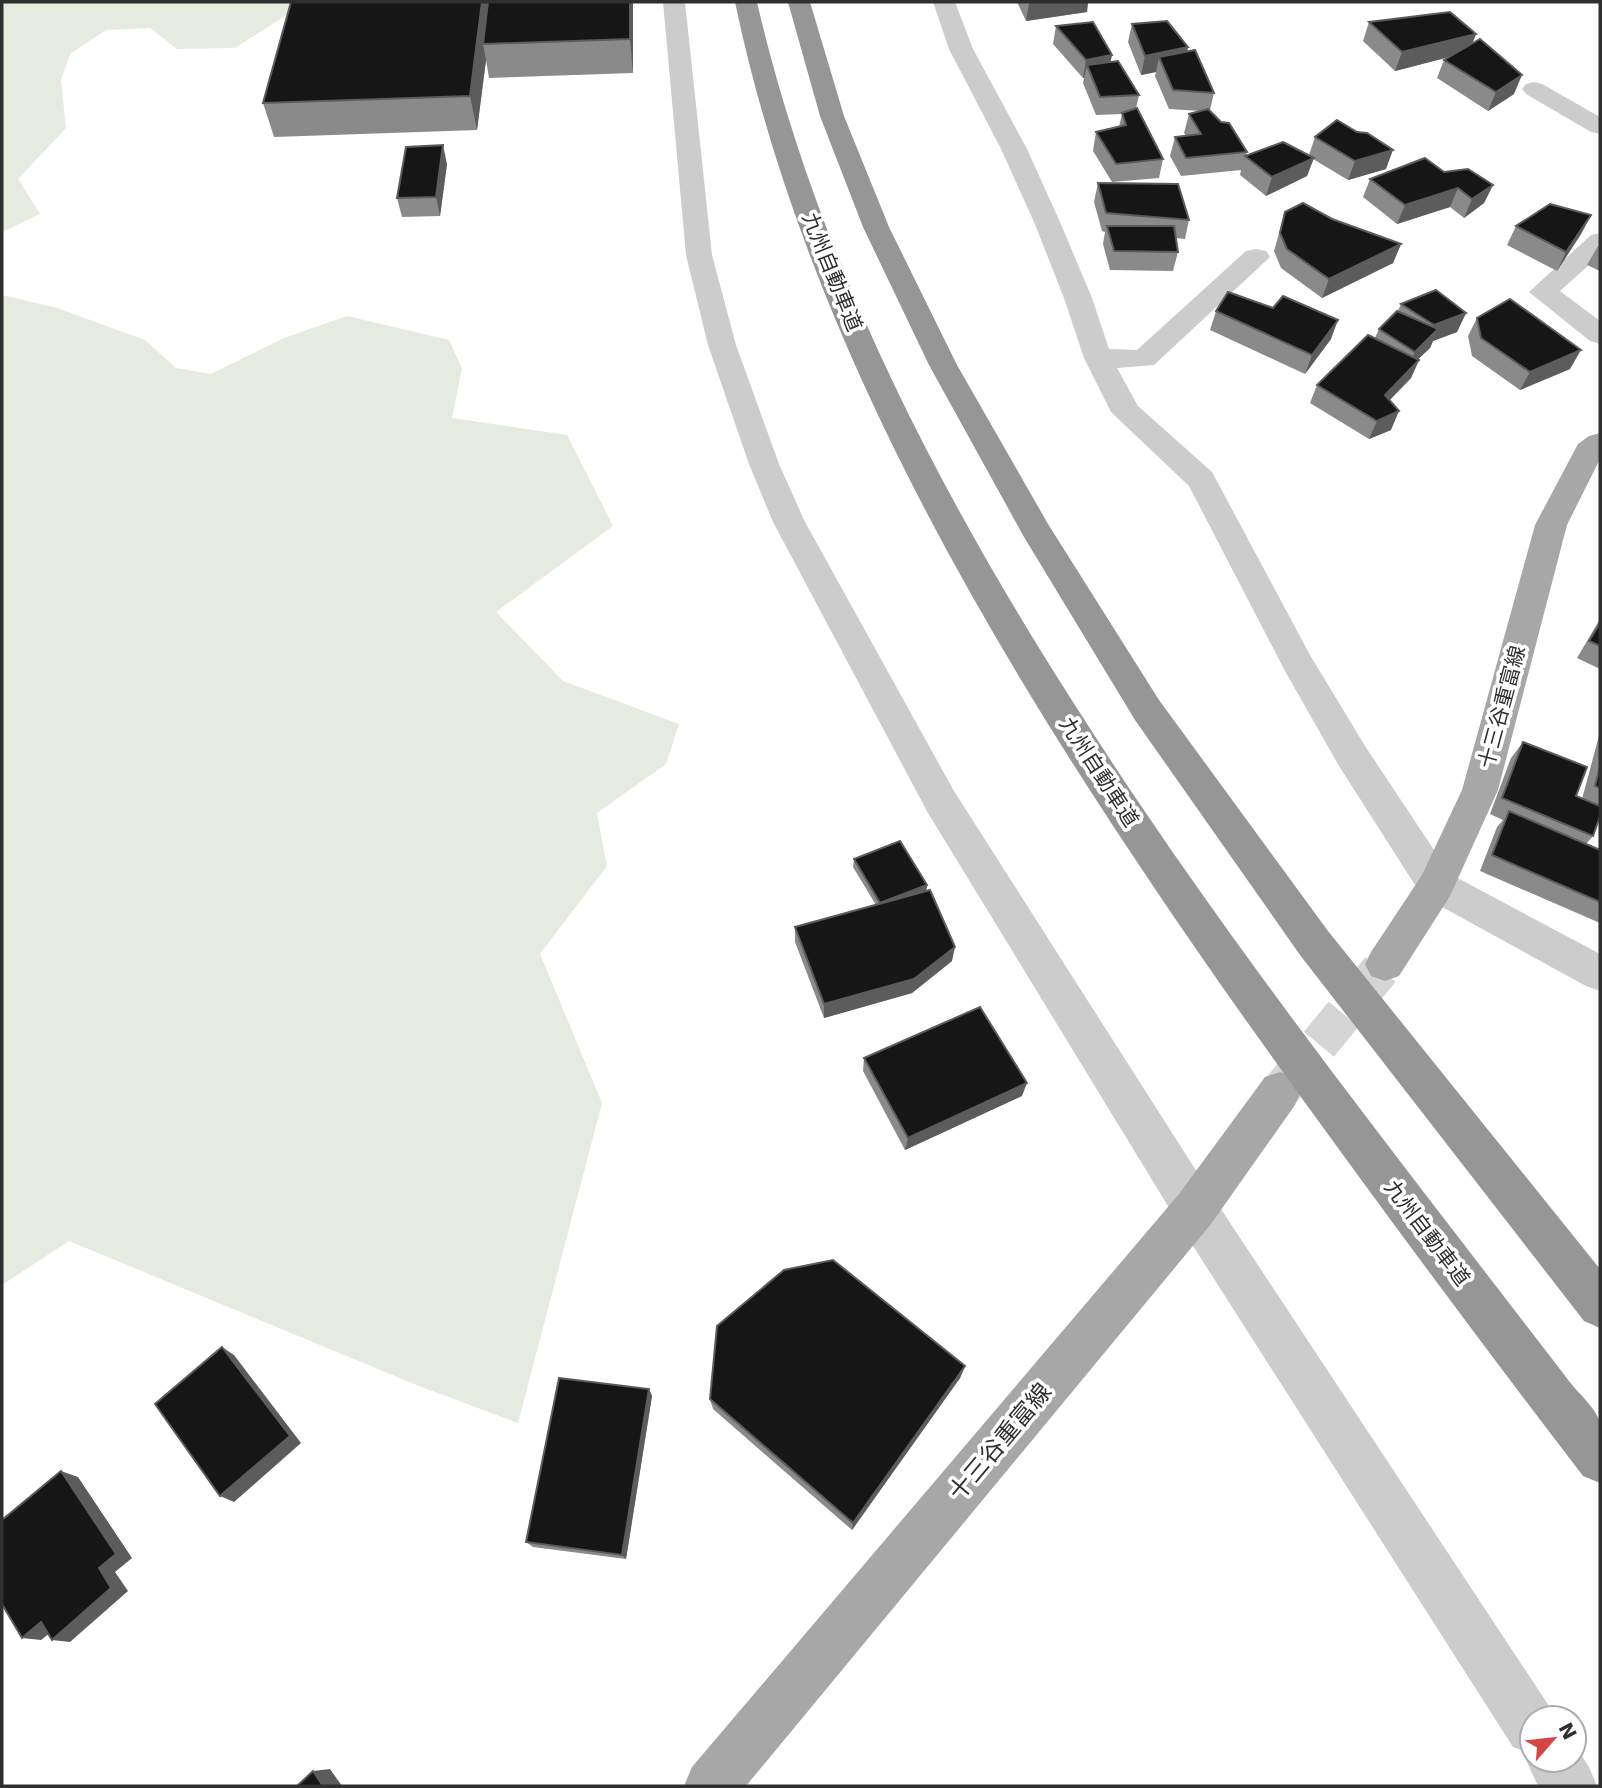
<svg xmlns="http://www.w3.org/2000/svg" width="1602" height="1788" viewBox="0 0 1602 1788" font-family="'DejaVu Sans','Noto Sans JP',sans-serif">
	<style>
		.green { fill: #e5ebdf }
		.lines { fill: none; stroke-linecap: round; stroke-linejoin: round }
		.major-tunnel { stroke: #d5d5d5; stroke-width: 39; stroke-dasharray: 39 19; stroke-linecap: butt }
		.minor { fill: #ccc; fill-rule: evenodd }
		.major { fill: #a7a7a7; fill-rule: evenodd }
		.highway { fill: #969696; fill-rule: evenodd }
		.wall { fill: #8a8a8a }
		.shaded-wall { fill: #5c5c5c }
		.building { fill: #161616; stroke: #5c5c5c; stroke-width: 2 }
		.labels { text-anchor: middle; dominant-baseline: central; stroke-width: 7; stroke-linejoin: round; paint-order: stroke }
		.street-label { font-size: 21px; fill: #2f2f2f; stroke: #fff }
		.near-street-label { font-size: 24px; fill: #2f2f2f; stroke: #fff }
	</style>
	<rect width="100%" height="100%" fill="#fff"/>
	<g class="green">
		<path d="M2 2H307L235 48 177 49 150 28 106 30 70 54 61 80 66 128 18 179 40 214 2 232Z"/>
		<path d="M2 295 57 308 145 340 176 368 211 374 284 338 347 316 449 340 462 368 452 418 567 435 613 526 496 612 563 681 679 724 666 764 597 813 607 866 540 954 602 1103 518 1423 419 1386 69 1241 2 1285Z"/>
	</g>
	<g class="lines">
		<path class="major-tunnel" d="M1282 1089 1385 964"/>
		<g class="minor">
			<path d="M663 2H685L712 255 736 345 779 464 805 522 954 791 1211 1194 1551 1709 1555 1718H1532V1760H1574V1744L1589 1767 1597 1786H1538L1526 1760 1529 1753 1513 1747 1179 1224 928 813 773 522 749 464 708 345 686 255Z"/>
			<path d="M933 2H955L973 49 1027 149 1060 222 1092 298 1109 349 1137 350 1246 251 1256 249 1266 251 1270 257 1154 365 1117 368 1138 406 1212 472 1310 655 1365 746 1450 874 1600 954V991L1586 986 1422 896 1339 766 1285 671 1189 486 1111 412 1084 358 1064 298 1034 222 1001 149 949 49Z"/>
			<path d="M1534 82 1542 84 1600 117V134L1591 132 1526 94 1522 89 1526 84Z"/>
			<path d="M1600 233V255L1560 291 1600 321V344L1590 341 1529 292 1591 235Z"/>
		</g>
		<g class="major">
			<path d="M1600 433V459L1567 525 1498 790 1450 896 1399 976 1385 981 1371 976 1365 964 1371 952 1422 875 1462 790 1535 525 1578 444 1589 436Z"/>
			<path d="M1280 1072 1295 1077 1301 1091 1295 1105 1211 1224 746 1786H684L692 1767 1179 1194 1265 1077Z"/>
		</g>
		<g class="highway">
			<path d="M735 2H757C815 253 935 486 1073 702 1194 893 1331 1072 1469 1251 1502 1294 1536 1338 1569 1381 1578 1393 1597 1409 1600 1423 1602 1440 1600 1465 1600 1483L1583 1476C1468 1326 1355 1173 1245 1019 1030 714 812 371 735 2Z"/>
			<path d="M788 2H810L844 116 889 227 957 365 1048 524 1159 700 1328 931 1600 1269V1328L1584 1321 1300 955 1135 720 1024 537 929 365 863 227 820 116Z"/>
		</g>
	</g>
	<g class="wall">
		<path d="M633 2V73L489 78 486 60 477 130 274 137 263 103Z"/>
		<path d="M1017 2H1088L1087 12 1026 21Z"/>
		<path d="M1369 22 1476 34 1472 44 1514 94 1488 111 1437 78 1444 60 1448 57 1395 71 1363 41Z"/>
		<path d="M1132 24 1188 47 1187 52 1214 93 1210 110 1247 152 1246 156 1309 155 1315 137 1386 169 1348 180 1313 159 1307 176 1266 196 1240 175 1241 170 1181 176 1170 156 1175 137 1186 136 1184 133 1189 114 1201 111 1169 109 1155 76 1156 72 1141 75 1128 42Z"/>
		<path d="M1056 26 1112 55 1110 62 1139 95 1136 108 1163 159 1159 178 1112 182 1093 151 1096 132 1119 127 1122 114 1096 115 1083 83 1084 78H1083L1053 44Z"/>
		<path d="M447 164 440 216 402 217 397 198Z"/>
		<path d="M1444 172 1493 185 1484 203 1464 218 1450 207 1397 224 1363 197 1370 179Z"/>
		<path d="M1098 183 1189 220 1185 239 1176 238 1178 252 1173 271 1110 270 1103 244 1105 232 1102 231 1094 202Z"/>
		<path d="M1285 212 1332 219 1401 244 1393 263 1322 298 1281 268 1274 251Z"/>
		<path d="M1591 215 1581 234 1557 271 1507 245 1516 226Z"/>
		<path d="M1600 244V271L1587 265 1598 246Z"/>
		<path d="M1401 304 1466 313 1457 332 1433 341 1430 348 1418 359 1419 360 1411 378 1390 400 1391 430 1369 439 1310 403 1317 385 1375 338 1379 329 1398 311Z"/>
		<path d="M1216 311 1331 339 1305 374 1210 330Z"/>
		<path d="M1477 318 1570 369 1520 390 1472 356 1468 336Z"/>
		<path d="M1600 619V669L1577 658Z"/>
		<path d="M1600 732V816L1593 836 1586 844 1600 850V923L1480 871 1497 827 1503 820 1490 814 1511 758 1523 742 1576 796 1582 799Z"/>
		<path d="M854 859 927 885 926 891 952 961 912 993 824 1018 795 942V927L876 905 853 867Z"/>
		<path d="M864 1058 1022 1096 905 1150 863 1071Z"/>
		<path d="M965 1366 960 1378 852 1530 713 1409 710 1399Z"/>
		<path d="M649 1389 652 1396 626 1559 533 1547 526 1542Z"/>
	</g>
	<g class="shaded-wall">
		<path d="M482 2H491L483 44 486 60 477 130 470 96Z"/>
		<path d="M630 2H633V73L630 39Z"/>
		<path d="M1035 2H1088L1087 12 1026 21 1029 3Z"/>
		<path d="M1476 34 1469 52 1395 71 1402 52Z"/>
		<path d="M1188 47 1184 66 1159 57 1156 72 1141 75 1145 56Z"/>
		<path d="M1112 55 1108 73 1087 65 1084 78H1083L1086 60Z"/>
		<path d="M1522 75 1514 94 1488 111 1496 92Z"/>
		<path d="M443 145 447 164 440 216 436 197Z"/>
		<path d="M1393 150 1386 169 1348 180 1355 161Z"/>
		<path d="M1314 158 1307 176 1266 196 1272 177Z"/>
		<path d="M1493 185 1484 203 1464 218 1472 199Z"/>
		<path d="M1458 188 1450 207 1397 224 1405 205Z"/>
		<path d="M1591 215 1581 234 1557 271 1566 252Z"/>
		<path d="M1401 244 1393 263 1322 298 1329 279Z"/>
		<path d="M1466 313 1457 332 1433 341 1430 348 1406 371 1415 352 1428 339 1434 325Z"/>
		<path d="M1338 320 1331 339 1305 374 1312 355Z"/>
		<path d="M1581 350 1570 369 1520 390 1530 372Z"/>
		<path d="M1419 360 1411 378 1377 413 1385 395Z"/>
		<path d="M1399 411 1391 430 1369 439 1377 421Z"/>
		<path d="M927 885 926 893 881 904Z"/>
		<path d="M955 947 952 961 912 993 824 1018V1004Z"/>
		<path d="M1027 1083 1022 1096 905 1150 908 1138Z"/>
		<path d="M222 1347 234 1355 301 1443 234 1502 220 1496Z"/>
		<path d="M965 1366 960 1378 852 1530 853 1523Z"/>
		<path d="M649 1389 652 1396 626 1559 622 1555Z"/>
		<path d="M61 1471 78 1477 132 1558 115 1572 128 1591 70 1642 52 1640 99 1568Z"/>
		<path d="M41 1622 60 1625 41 1640 22 1638Z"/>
		<path d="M330 1769 342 1786H323L313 1771Z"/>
	</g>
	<g class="building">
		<path d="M291 2H482L470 96 263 103Z"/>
		<path d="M488 2H630V39L483 44Z"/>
		<path d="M1450 12 1476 34 1402 52 1369 22Z"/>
		<path d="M1167 21 1188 47 1145 56 1132 24Z"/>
		<path d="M1093 22 1112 55 1086 60 1056 26Z"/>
		<path d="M1480 39 1522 75 1496 92 1444 60Z"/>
		<path d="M1195 50 1214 93 1173 90 1159 57Z"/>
		<path d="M1118 61 1139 95 1100 97 1087 65Z"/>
		<path d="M1137 108 1163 159 1116 164 1096 132 1126 125 1122 113Z"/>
		<path d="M1208 109 1221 122 1229 123 1247 152 1186 158 1175 137 1201 134 1189 114Z"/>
		<path d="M1337 120 1357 132 1367 133 1393 150 1355 161 1315 137Z"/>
		<path d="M1283 142 1314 158 1272 177 1245 156Z"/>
		<path d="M443 145 436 197 397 198 406 147Z"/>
		<path d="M1425 158 1444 172 1468 169 1493 185 1472 199 1458 188 1405 205 1370 179Z"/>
		<path d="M1098 183 1178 184 1189 220 1106 213Z"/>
		<path d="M1303 203 1332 219 1401 244 1329 279 1287 249 1280 233 1285 212Z"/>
		<path d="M1550 204 1591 215 1566 252 1516 226Z"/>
		<path d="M1107 226H1174L1178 252 1114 251Z"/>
		<path d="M1436 290 1466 313 1434 325 1401 304Z"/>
		<path d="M1228 292 1273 308 1283 296 1338 320 1312 355 1216 311Z"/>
		<path d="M1510 299 1581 350 1530 372 1481 338 1477 318Z"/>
		<path d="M1397 311 1438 329 1415 352 1379 329Z"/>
		<path d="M1368 335 1419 360 1385 395 1399 411 1377 421 1317 385Z"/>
		<path d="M1600 623V646L1589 641Z"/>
		<path d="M1523 742 1587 767 1576 796 1600 806V816L1593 836 1502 798Z"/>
		<path d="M1600 767V788L1595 786Z"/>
		<path d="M1509 811 1600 850V902L1492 855Z"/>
		<path d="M900 841 927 885 880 903 854 859Z"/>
		<path d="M930 890 955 947 914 979 824 1004 795 927Z"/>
		<path d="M980 1007 1027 1083 908 1138 864 1058Z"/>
		<path d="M833 1260 965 1366 853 1523 710 1399 717 1326 784 1270Z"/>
		<path d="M222 1347 290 1436 220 1496 155 1404Z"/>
		<path d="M559 1378 649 1389 622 1555 526 1542Z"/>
		<path d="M61 1471 116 1554 99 1568 111 1588 52 1640 41 1622 22 1638 2 1604V1520Z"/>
		<path d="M313 1771 323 1786H297Z"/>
	</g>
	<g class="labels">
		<g class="street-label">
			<text transform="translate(832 272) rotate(68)">九州自動車道</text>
			<text transform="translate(1502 707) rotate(-75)">十三谷重富線</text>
			<text transform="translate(1099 772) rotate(57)">九州自動車道</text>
			<text transform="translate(1427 1233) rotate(53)">九州自動車道</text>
		</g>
		<g class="near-street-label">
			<text transform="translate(1000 1442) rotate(-50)">十三谷重富線</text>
		</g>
	</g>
	<rect width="1602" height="1788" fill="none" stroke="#2f2f2f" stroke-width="7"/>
	<g transform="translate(1553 1739) rotate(62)"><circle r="33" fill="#ffffff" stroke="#acacac" stroke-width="2"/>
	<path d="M0-5L12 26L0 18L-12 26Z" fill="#d34645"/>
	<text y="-10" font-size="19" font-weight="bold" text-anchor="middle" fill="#2f2f2f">N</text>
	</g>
</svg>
